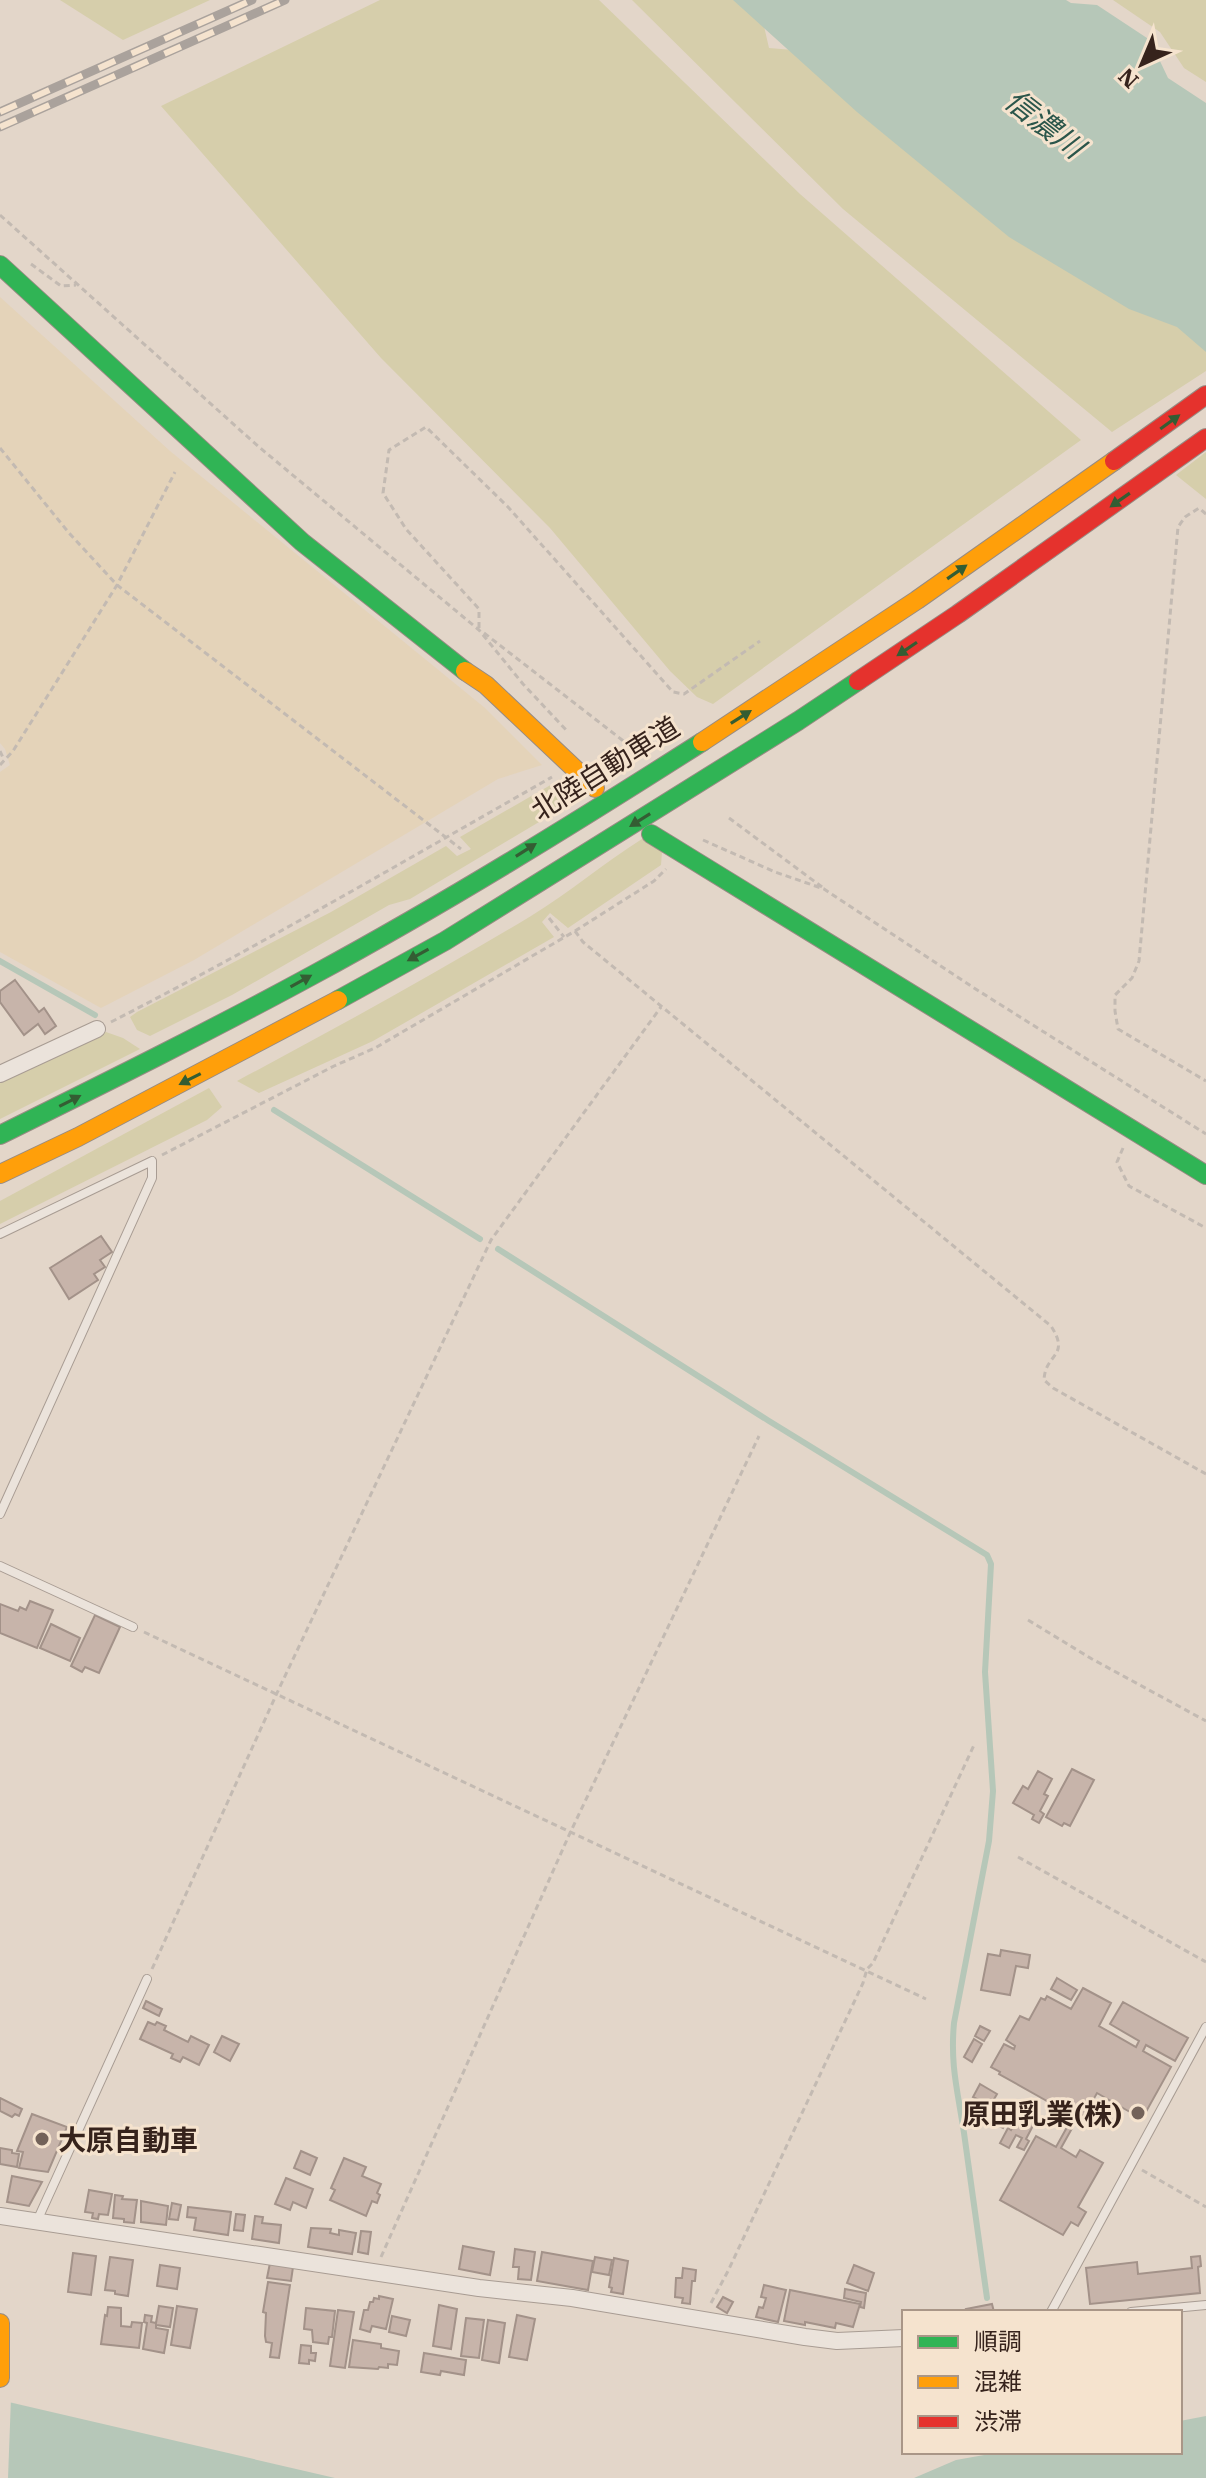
<svg xmlns="http://www.w3.org/2000/svg" width="1206" height="2478" viewBox="0 0 1206 2478" font-family="'IBM Plex Serif','Noto Sans JP',serif">
	<style>
		.farmland { fill: #e4d3b9 }
		.green { fill: #d6ceab }
		.water { fill: #b6c7b8 }
		.pier { fill: #e3d6c9 }
		.lines { fill: none; stroke-linecap: round; stroke-linejoin: round }
		.stream { stroke: #b6c7b8; stroke-width: 6 }
		.building { fill: #c7b4aa; stroke: #a39289; stroke-width: 2 }
		.lane-casing { stroke: #a89c93; stroke-width: 10 }
		.street-casing { stroke: #a89c93; stroke-width: 18 }
		.fast-casing { stroke: #978b83; stroke-width: 20 }
		.slow-casing { stroke: #978b83; stroke-width: 20 }
		.jam-casing { stroke: #978b83; stroke-width: 20 }
		.path { stroke: #c3bab2; stroke-width: 3; stroke-dasharray: 6 4; stroke-linecap: butt }
		.lane { stroke: #ebe3db; stroke-width: 8 }
		.street { stroke: #ebe3db; stroke-width: 16 }
		.fast { stroke: #30b455; stroke-width: 18 }
		.slow { stroke: #ff9f0a; stroke-width: 18 }
		.jam { stroke: #e5322d; stroke-width: 18 }
		.rail-casing { stroke: #aaa29c; stroke-width: 9 }
		.rail { stroke: #f5e3ce; stroke-width: 6; stroke-dasharray: 18; stroke-linecap: butt }
		.oneway { fill: #345d33 }
		.poi-dot { fill: #736259; stroke: #f5e3ce; stroke-width: 3 }
		.labels { text-anchor: middle; dominant-baseline: central; stroke-width: 6; stroke-linejoin: round; paint-order: stroke }
		.street-label { font-size: 28px; fill: #36231c; stroke: #f5e3ce }
		.poi-label { font-size: 28px; font-weight: bold; fill: #36231c; stroke: #f5e3ce; text-anchor: end }
		.water-label { font-size: 30px; font-style: italic; fill: #2b564b; stroke: #f5e3ce }
	</style>
	<rect width="100%" height="100%" fill="#e3d6c9"/>
	<path class="farmland" d="M0 297 170 451 485 708 542 765 498 779 194 960 101 1008 0 952V772L10 765 5 749 0 743Z"/>
	<g class="green">
		<path d="M60 0H210L123 40Z"/>
		<path d="M380 0H599L800 194 1081 440 713 704 697 697 670 671 550 528 381 358 161 106Z"/>
		<path d="M632 0H758L769 48 817 52 1206 339V371L1112 432 843 209Z"/>
		<path d="M1113 0H1206V82L1184 68 1160 32Z"/>
		<path d="M1206 452V499L1176 475Z"/>
		<path d="M561 779 581 797 410 899 389 905 232 995 150 1036 137 1030 130 1017 137 1012 331 912 446 846 457 856 471 849 460 837Z"/>
		<path d="M642 839 662 852 661 865 568 928 550 913 542 922 554 937 373 1041 259 1093 237 1081C336 1028 435 974 531 916 570 892 604 863 642 839Z"/>
		<path d="M106 1032 123 1038 140 1049 0 1119V1081Z"/>
		<path d="M209 1088 222 1107 207 1120 0 1224V1201Z"/>
	</g>
	<g class="water">
		<path d="M733 0H1066L1071 3 1097 5 1150 40 1168 78 1206 103V352L1177 327 1129 309 1009 237 857 112Z"/>
		<path d="M0 2400 335 2478H0Z"/>
		<path d="M1206 2416V2478H914L956 2460 1001 2452H1180V2421Z"/>
	</g>
	<path class="pier" d="M0 2396 11 2398 8 2478H0Z"/>
	<g class="lines">
		<g class="stream">
			<path d="M0 961 95 1015"/>
			<path d="M274 1110 480 1239"/>
			<path d="M498 1249 769 1421 987 1555 991 1564 985 1672 993 1791 989 1841 954 2023C950 2066 958 2092 964 2133 972 2188 979 2243 987 2298"/>
		</g>
	</g>
	<g class="building">
		<path d="M15 980 39 1012 44 1008 56 1026 45 1034 38 1024 24 1035 0 1002V991Z"/>
		<path d="M101 1236 112 1252 100 1260 105 1267 94 1274 98 1280 69 1299 50 1268Z"/>
		<path d="M30 1601 53 1610 37 1648 0 1633V1604L18 1611 20 1607 26 1610Z"/>
		<path d="M95 1615 120 1627 99 1673 85 1667 82 1672 71 1666Z"/>
		<path d="M51 1624 80 1638 70 1661 40 1648Z"/>
		<path d="M1072 1769 1094 1780 1070 1826 1064 1823 1062 1826 1046 1817Z"/>
		<path d="M1038 1771 1052 1779 1044 1794 1048 1796 1040 1811 1044 1814 1039 1823 1032 1819 1034 1815 1013 1803 1023 1786 1028 1789Z"/>
		<path d="M1001 1950 1030 1955 1028 1968 1016 1966 1010 1995 981 1990 988 1954 1000 1956Z"/>
		<path d="M1057 1978 1077 1990 1071 2000 1051 1989Z"/>
		<path d="M1083 1988 1111 2003 1099 2026 1136 2047 1139 2041 1110 2024 1123 2002 1188 2038 1175 2061 1146 2045 1143 2051 1171 2067 1142 2119 1097 2093 1084 2116 1080 2114 1061 2148 1076 2157 1080 2150 1103 2163 1078 2207 1086 2212 1078 2226 1071 2222 1063 2235 1000 2200 1036 2136 1056 2147 1076 2111 1057 2100 1054 2105 999 2074 1000 2072 991 2067 1004 2044 1014 2049 1015 2046 1006 2040 1020 2016 1029 2020 1041 1998 1045 2000 1047 1996 1071 2009Z"/>
		<path d="M146 2001 162 2009 159 2016 143 2008Z"/>
		<path d="M148 2022 155 2025 157 2022 166 2026 164 2030 188 2042 191 2036 209 2045 199 2065 183 2057 180 2062 171 2058 173 2054 140 2039Z"/>
		<path d="M980 2026 990 2031 984 2041 975 2036Z"/>
		<path d="M222 2036 239 2044 230 2061 214 2052Z"/>
		<path d="M974 2039 982 2044 972 2062 964 2057Z"/>
		<path d="M980 2084 997 2094 990 2106 973 2097Z"/>
		<path d="M0 2098 22 2109 19 2116 15 2114 12 2117 0 2111Z"/>
		<path d="M1001 2103 1013 2109 1003 2128 991 2122Z"/>
		<path d="M1021 2112 1036 2120 1026 2139 1029 2141 1024 2150 1017 2147 1022 2138 1016 2135 1009 2148 1000 2143 1008 2128 1011 2130Z"/>
		<path d="M32 2114 67 2127 48 2172 19 2168 23 2152 17 2151Z"/>
		<path d="M0 2148 12 2150V2153L19 2154 17 2167 0 2164Z"/>
		<path d="M301 2151 317 2158 310 2175 294 2168Z"/>
		<path d="M344 2158 366 2167 362 2176 381 2184 377 2193 380 2195 377 2203 372 2201 366 2216 330 2200 335 2190 331 2188Z"/>
		<path d="M12 2176 42 2182 29 2206 7 2202Z"/>
		<path d="M286 2178 313 2189 306 2208 293 2202 290 2210 275 2204Z"/>
		<path d="M89 2190 112 2194 108 2215 99 2214 98 2219 92 2218 93 2213 85 2212Z"/>
		<path d="M115 2195 123 2196 122 2199 137 2200 134 2223 124 2222V2219L113 2218Z"/>
		<path d="M141 2201 168 2206 166 2225 141 2222Z"/>
		<path d="M172 2203 181 2205 178 2220 169 2219Z"/>
		<path d="M188 2207 231 2212 228 2235 194 2230 196 2218 187 2217Z"/>
		<path d="M236 2214 245 2215 243 2231 234 2230Z"/>
		<path d="M255 2216 263 2217 262 2223 281 2225 279 2243 252 2239Z"/>
		<path d="M311 2228 331 2229 330 2233 339 2235V2230L356 2233 352 2254 308 2247Z"/>
		<path d="M361 2231 371 2232 368 2254 358 2252Z"/>
		<path d="M463 2246 494 2252 490 2275 459 2269Z"/>
		<path d="M515 2249 535 2252 531 2280 518 2279 519 2267H513Z"/>
		<path d="M542 2252 593 2261 588 2290 537 2281Z"/>
		<path d="M73 2253 96 2256 91 2295 68 2292Z"/>
		<path d="M1200 2256 1201 2266 1198 2267 1200 2293 1090 2304 1086 2268 1137 2262 1138 2274 1192 2268 1191 2257Z"/>
		<path d="M110 2257 133 2260 128 2296 115 2294V2291L105 2290Z"/>
		<path d="M595 2257 612 2260 609 2275 592 2272Z"/>
		<path d="M614 2258 628 2261 623 2294 611 2292 612 2288 609 2287Z"/>
		<path d="M270 2263 293 2267 291 2281 267 2278Z"/>
		<path d="M160 2265 180 2268 177 2289 157 2286Z"/>
		<path d="M854 2265 874 2273 868 2291 847 2283Z"/>
		<path d="M683 2268 696 2270 695 2281H692L690 2304 682 2303 683 2298 675 2297 676 2278H682Z"/>
		<path d="M268 2282 290 2285 279 2358 270 2357 272 2343 266 2342 265 2336 266 2313 263 2312Z"/>
		<path d="M764 2285 786 2290 778 2322 756 2317 759 2307 763 2308 766 2298 761 2297Z"/>
		<path d="M845 2289 866 2293 864 2308 860 2307 861 2302 844 2298Z"/>
		<path d="M790 2290 860 2304 853 2327 836 2323 835 2328 805 2322V2325L784 2321Z"/>
		<path d="M379 2296 393 2299 386 2329 372 2326 370 2332 360 2329 364 2310H368L370 2302H373L374 2298 379 2299Z"/>
		<path d="M723 2297 733 2302 727 2313 717 2307Z"/>
		<path d="M992 2304 994 2312H967L966 2309Z"/>
		<path d="M439 2305 457 2309 451 2349 433 2346Z"/>
		<path d="M159 2306 173 2308 170 2327 156 2325V2328L168 2330 164 2353 143 2349 147 2323 144 2322 145 2315 152 2316 151 2322 156 2323Z"/>
		<path d="M177 2306 197 2309 190 2348 171 2345Z"/>
		<path d="M108 2307 121 2308V2326L131 2327 132 2322 142 2323 139 2348 101 2344 105 2315 107 2316Z"/>
		<path d="M306 2308 335 2311 332 2337H329L328 2344 313 2342 312 2330 304 2329Z"/>
		<path d="M338 2310 354 2312 345 2368 330 2366Z"/>
		<path d="M517 2315 535 2319 527 2360 509 2357Z"/>
		<path d="M392 2316 410 2320 406 2336 389 2332Z"/>
		<path d="M466 2318 484 2320 479 2358 461 2356Z"/>
		<path d="M488 2320 505 2323 499 2363 482 2360Z"/>
		<path d="M353 2340 381 2344V2348L399 2351 397 2365 388 2364V2368L379 2367 378 2369 349 2367Z"/>
		<path d="M301 2345 311 2346V2353H316L315 2361 309 2360V2364L299 2363Z"/>
		<path d="M424 2353 466 2360 464 2375 441 2371 440 2375 421 2372Z"/>
	</g>
	<g class="lines">
		<g class="lane-casing">
			<g id="lane">
				<path d="M0 1234 152 1161V1178L0 1514"/>
				<path d="M0 1566 133 1627"/>
				<path d="M37 2221 147 1979"/>
				<path d="M1051 2312 1206 2027"/>
				<path d="M1131 2312 1206 2305"/>
			</g>
		</g>
		<g class="street-casing">
			<g id="street">
				<path d="M0 1074 97 1029"/>
				<path d="M0 2216 479 2288 572 2298 805 2337 837 2341 904 2338"/>
			</g>
		</g>
		<g class="fast-casing">
			<g id="fast">
				<path d="M0 265 302 542 465 671"/>
				<path d="M651 834 1206 1175"/>
				<path d="M338 1000 445 941 798 721 858 681"/>
				<path d="M0 1135C105 1083 210 1031 313 975 446 903 575 823 702 742"/>
			</g>
		</g>
		<g class="slow-casing">
			<g id="slow">
				<path d="M465 671 486 685 595 788"/>
				<path d="M702 742 917 600 1114 461"/>
				<path d="M0 1174 78 1137 338 1000"/>
				<path d="M0 2323V2378"/>
			</g>
		</g>
		<g class="jam-casing">
			<g id="jam">
				<path d="M1114 461 1206 395"/>
				<path d="M858 681 958 614 1206 438"/>
			</g>
		</g>
		<g class="path">
			<path d="M0 215 259 447 479 630 523 684 568 732"/>
			<path d="M31 264 61 286 76 285"/>
			<path d="M0 448 69 533 117 585 461 849"/>
			<path d="M1206 514 1199 508 1185 517 1178 527 1139 961 1132 978 1115 995V1011L1118 1029 1206 1081"/>
			<path d="M479 628V609L406 529 383 493 389 450 426 427 508 507 673 692 684 694 760 641"/>
			<path d="M484 633 626 743"/>
			<path d="M0 751 4 760"/>
			<path d="M0 765 13 751 117 585 175 472"/>
			<path d="M729 818 822 887"/>
			<path d="M703 840 775 872 824 889 974 988 1206 1134"/>
			<path d="M549 918 564 937"/>
			<path d="M575 931 583 942 1051 1326C1071 1357 1045 1353 1044 1380L1053 1388 1206 1474"/>
			<path d="M111 1022C261 945 406 860 552 777"/>
			<path d="M1123 1148 1117 1162 1129 1186 1206 1228"/>
			<path d="M162 1155 334 1066 375 1048 575 931 654 881 666 869"/>
			<path d="M1028 1620 1092 1659 1206 1721"/>
			<path d="M144 1632 926 1999"/>
			<path d="M1018 1857 1206 1962"/>
			<path d="M152 1969 277 1693 491 1240 661 1007"/>
			<path d="M1142 2170 1206 2207"/>
			<path d="M381 2257 570 1833 759 1436"/>
			<path d="M711 2303 728 2271 863 1983 867 1969 873 1963 975 1743"/>
		</g>
		<use href="#lane" class="lane"/>
		<use href="#street" class="street"/>
		<use href="#fast" class="fast"/>
		<use href="#slow" class="slow"/>
		<use href="#jam" class="jam"/>
		<g class="rail-casing">
			<g id="rail">
				<path d="M0 112 252 0"/>
				<path d="M0 127 285 0"/>
			</g>
		</g>
		<use href="#rail" class="rail"/>
	</g>
	<defs><path id="oneway-solid" d="M-6-.8H1V-3.2L6.5 0L1 3.2V.8H-6Z" transform="scale(2)"/></defs>
	<g class="oneway">
		<use href="#oneway-solid" transform="translate(1170 422) rotate(-36)"/>
		<use href="#oneway-solid" transform="translate(1120 500) rotate(145)"/>
		<use href="#oneway-solid" transform="translate(957 572) rotate(-35)"/>
		<use href="#oneway-solid" transform="translate(907 649) rotate(146)"/>
		<use href="#oneway-solid" transform="translate(741 717) rotate(-32)"/>
		<use href="#oneway-solid" transform="translate(640 820) rotate(148)"/>
		<use href="#oneway-solid" transform="translate(526 850) rotate(-32)"/>
		<use href="#oneway-solid" transform="translate(418 955) rotate(151)"/>
		<use href="#oneway-solid" transform="translate(301 981) rotate(-29)"/>
		<use href="#oneway-solid" transform="translate(190 1079) rotate(153)"/>
		<use href="#oneway-solid" transform="translate(70 1101) rotate(-27)"/>
	</g>
	<g class="poi-dot">
		<circle cx="1138" cy="2113" r="8"/>
		<circle cx="42" cy="2139" r="8"/>
	</g>
	<g class="labels">
		<g class="street-label">
			<text transform="translate(605 768) rotate(-32)">北陸自動車道</text>
		</g>
		<g class="poi-label">
			<text x="1122" y="2113">原田乳業(株)</text>
			<text x="58" y="2139" text-anchor="start">大原自動車</text>
		</g>
		<g class="water-label">
			<text transform="translate(1045 123) rotate(38)">信濃川</text>
		</g>
	</g>
	<rect x="902" y="2310" width="280" height="144" fill="#f5e3ce" stroke="#a99687" stroke-width="2"/>
	<rect x="918" y="2336" width="40" height="12" fill="#30b455" stroke="#a99687" stroke-width="2"/>
	<text x="974" y="2350" font-size="24" fill="#36231c">順調</text>
	<rect x="918" y="2376" width="40" height="12" fill="#ff9f0a" stroke="#a99687" stroke-width="2"/>
	<text x="974" y="2390" font-size="24" fill="#36231c">混雑</text>
	<rect x="918" y="2416" width="40" height="12" fill="#e5322d" stroke="#a99687" stroke-width="2"/>
	<text x="974" y="2430" font-size="24" fill="#36231c">渋滞</text>
	<g transform="translate(1142 64) rotate(224)" stroke="#f5e3ce" stroke-width="6" paint-order="stroke">
	<path d="M0-6L14 30L0 20L-14 30Z" fill="#36231c"/>
	<text y="-12" font-size="22" font-weight="bold" text-anchor="middle" fill="#36231c">N</text>
	</g>
</svg>
